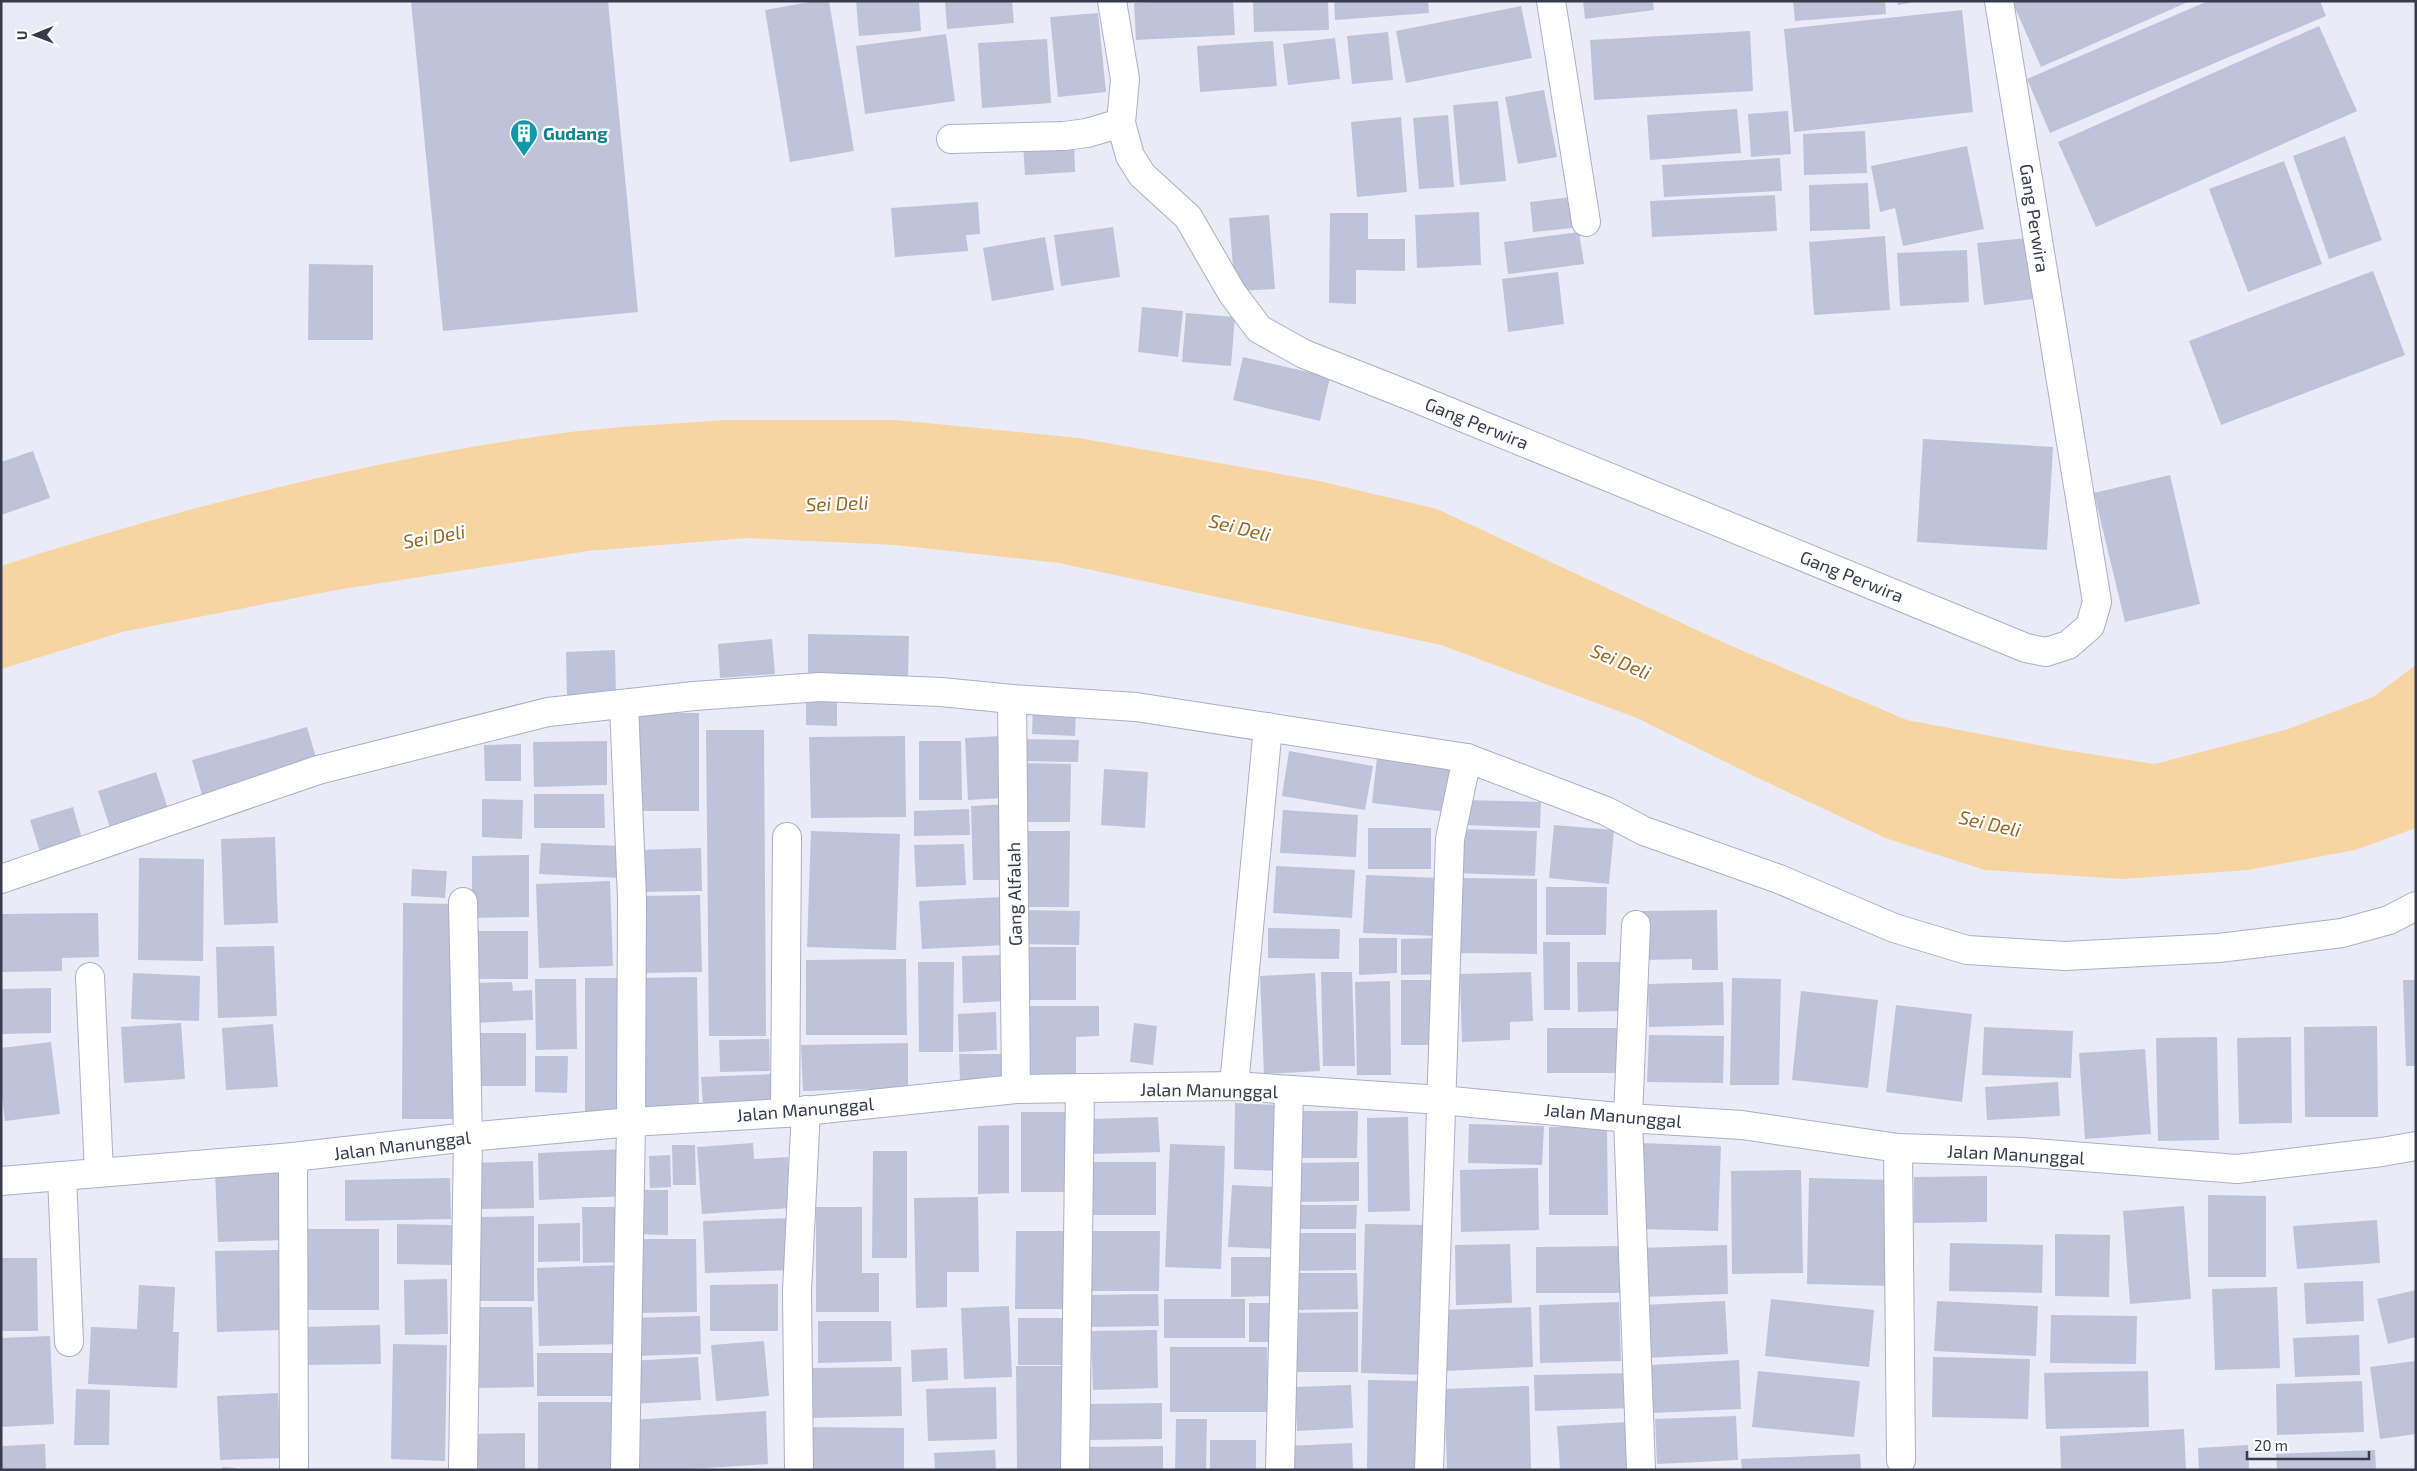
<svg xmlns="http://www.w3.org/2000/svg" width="2417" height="1471" viewBox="0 0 2417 1471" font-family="'Exo 2',sans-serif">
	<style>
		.water { fill: #f7d5a2 }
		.building { fill: #bec3d9 }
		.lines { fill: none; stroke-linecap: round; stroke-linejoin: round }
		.minor-casing { stroke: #abafc3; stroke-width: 30 }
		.minor { stroke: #fff; stroke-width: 28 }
		.labels { text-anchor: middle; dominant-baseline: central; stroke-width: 4.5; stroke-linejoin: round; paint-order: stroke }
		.culture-label { font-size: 18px; font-weight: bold; fill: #0d838f; stroke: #fff; text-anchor: start }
		.street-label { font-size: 18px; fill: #373b4b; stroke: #fff }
		.water-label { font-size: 19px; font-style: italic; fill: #966820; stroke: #fff }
	</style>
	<rect width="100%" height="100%" fill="#eaebf6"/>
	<path class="water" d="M724 420H896L1079 438 1319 481 1437 509 1729 645 1907 720 2064 750 2155 764 2285 730 2373 697 2416 665V828L2355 850 2248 870 2122 879 1985 870 1888 839 1758 778 1637 718 1441 645 1059 563 895 545 748 538 588 551 336 590 122 632 1 669V566C186 506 377 458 570 432 621 426 673 424 724 420Z"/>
	<g class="building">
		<path d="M411 1H608L638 312 443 331Z"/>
		<path d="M815 1H829L854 151 790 162 765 10Z"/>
		<path d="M856 1H919L921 31 859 36Z"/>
		<path d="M945 1H1012L1014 23 947 29Z"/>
		<path d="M1163 1H1233L1235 35 1136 40 1134 3Z"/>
		<path d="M1253 1H1328L1329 30 1254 32Z"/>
		<path d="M1334 1H1428L1429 13 1335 20Z"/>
		<path d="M1583 1H1653L1654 10 1585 19Z"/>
		<path d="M1793 1H1885L1886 14 1795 21Z"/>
		<path d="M1897 1H1913L1914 2 1898 5Z"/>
		<path d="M2012 1H2190L2041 67Z"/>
		<path d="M2208 1H2320L2326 16 2050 133 2027 79Z"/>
		<path d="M1521 6 1532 58 1406 83 1396 31Z"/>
		<path d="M1962 10 1973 112 1794 132 1784 29Z"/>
		<path d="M1098 13 1106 92 1058 97 1050 17Z"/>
		<path d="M2319 26 2357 111 2096 227 2058 142Z"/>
		<path d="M1750 31 1753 91 1594 100 1590 40Z"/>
		<path d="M1388 32 1393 80 1352 84 1347 36Z"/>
		<path d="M946 34 955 101 865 114 856 46Z"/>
		<path d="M1335 38 1340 79 1288 85 1283 44Z"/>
		<path d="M1047 39 1051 103 982 108 978 43Z"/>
		<path d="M1273 41 1277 86 1200 92 1197 46Z"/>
		<path d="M1544 90 1557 157 1518 164 1505 97Z"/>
		<path d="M1498 101 1506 181 1460 185 1453 105Z"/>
		<path d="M1737 109 1741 153 1650 160 1647 115Z"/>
		<path d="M1788 111 1791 154 1751 157 1748 114Z"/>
		<path d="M1448 115 1454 187 1419 189 1413 118Z"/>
		<path d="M1401 117 1407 192 1357 197 1351 122Z"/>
		<path d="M1865 131 1867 173 1804 175 1803 134Z"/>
		<path d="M2345 136 2382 240 2329 259 2293 156Z"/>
		<path d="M1074 140 1075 172 1025 175 1023 143Z"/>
		<path d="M1967 146 1984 229 1903 246 1895 208 1880 212 1871 166Z"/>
		<path d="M1780 158 1782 191 1664 197 1662 165Z"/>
		<path d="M2284 161 2322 264 2248 292 2209 189Z"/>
		<path d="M1868 183 1870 229 1810 231 1809 185Z"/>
		<path d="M1775 195 1777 231 1652 237 1650 201Z"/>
		<path d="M1580 196 1583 227 1533 232 1530 202Z"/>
		<path d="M978 202 980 234 966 235 968 251 895 257 891 208Z"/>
		<path d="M1479 212 1481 265 1417 268 1415 215Z"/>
		<path d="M1330 213H1368V239H1405V271L1356 270V304L1329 303Z"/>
		<path d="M1269 215 1275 289 1235 291 1229 218Z"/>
		<path d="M1113 227 1120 277 1061 286 1054 235Z"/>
		<path d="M1579 232 1584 264 1508 274 1504 242Z"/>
		<path d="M1885 236 1890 310 1814 315 1809 242Z"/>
		<path d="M1045 237 1054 290 992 301 983 248Z"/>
		<path d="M2027 238 2033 299 1984 305 1977 243Z"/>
		<path d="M1967 250 1969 302 1900 306 1897 253Z"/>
		<path d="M309 264 373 265V340H308Z"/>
		<path d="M2373 271 2405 355 2221 425 2189 341Z"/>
		<path d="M1558 272 1564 324 1508 332 1502 279Z"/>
		<path d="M1142 307 1183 311 1178 357 1138 352Z"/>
		<path d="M1186 313 1235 317 1231 366 1182 362Z"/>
		<path d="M1243 357 1330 377 1320 421 1233 400Z"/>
		<path d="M1923 439 2053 447 2047 550 1917 542Z"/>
		<path d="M33 451 50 498 1 515V462Z"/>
		<path d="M2170 475 2200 604 2125 622 2094 493Z"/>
		<path d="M808 634 909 636 908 678 808 676Z"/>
		<path d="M772 639 775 674 720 678 718 644Z"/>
		<path d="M615 650 616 696 567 697 566 652Z"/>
		<path d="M806 691 837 692V726L806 725Z"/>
		<path d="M1033 708 1076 709 1075 736 1032 734Z"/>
		<path d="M633 713H699V811H634Z"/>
		<path d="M307 727 318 764 203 798 192 760Z"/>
		<path d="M706 730H764L766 1036H709Z"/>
		<path d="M905 736 906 817 811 818 809 737Z"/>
		<path d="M1000 736 1004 798 968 800 965 738Z"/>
		<path d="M1018 739 1079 740 1078 762 1017 761Z"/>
		<path d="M607 741V785L534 787 533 742Z"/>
		<path d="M919 741H961L962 800H919Z"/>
		<path d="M521 744V781H485L484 745Z"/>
		<path d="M1289 751 1373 766 1365 810 1282 796Z"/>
		<path d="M1377 758 1453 767 1447 812 1372 803Z"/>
		<path d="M1018 763 1071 764 1070 822H1018Z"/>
		<path d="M1104 769 1148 772 1145 828 1101 825Z"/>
		<path d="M156 772 169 812 111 831 98 791Z"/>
		<path d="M534 794H604L605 828H534Z"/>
		<path d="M482 799 523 800 522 839 482 837Z"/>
		<path d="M1464 800 1541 802 1540 828 1463 825Z"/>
		<path d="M1009 804 1011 880H973L971 806Z"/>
		<path d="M73 807 82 839 40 852 30 820Z"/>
		<path d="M969 809 970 835 914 836V811Z"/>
		<path d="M1283 810 1358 815 1356 857 1280 853Z"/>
		<path d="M1554 825 1614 830 1609 884 1549 878Z"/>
		<rect x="1368" y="828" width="63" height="41"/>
		<path d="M1458 829 1537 831 1535 876 1457 873Z"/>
		<path d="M811 831 900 834 896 950 807 947Z"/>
		<path d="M1016 831H1070L1069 907H1016Z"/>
		<path d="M275 837 278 923 224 925 221 839Z"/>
		<path d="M541 843 621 846 620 878 539 874Z"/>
		<path d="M964 844 966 885 916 887 914 845Z"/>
		<path d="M701 848 702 891 638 892V850Z"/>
		<path d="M529 855V917L472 918V856Z"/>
		<path d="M139 858 204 859 203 961 138 960Z"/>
		<path d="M1276 866 1355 870 1352 918 1273 913Z"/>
		<path d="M412 869 447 871 445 898 411 896Z"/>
		<path d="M1366 875 1440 878 1437 936 1363 933Z"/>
		<path d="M1454 878 1537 879V954L1454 953Z"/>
		<path d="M610 881 613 966 539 968 536 884Z"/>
		<path d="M1546 887H1607L1606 935H1546Z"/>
		<path d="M700 895 702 972 641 973 639 896Z"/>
		<path d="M1004 897 1006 945 922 949 919 901Z"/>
		<path d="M403 903 454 904 453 1119H402Z"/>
		<path d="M1021 910 1080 911 1079 945 1020 944Z"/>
		<path d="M1717 910 1718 970H1692V959L1642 960V911Z"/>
		<path d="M98 913 99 957 62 958V971L1 972V914Z"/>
		<path d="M1268 928 1340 929 1339 959 1268 958Z"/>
		<path d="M474 931H528V979H475Z"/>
		<path d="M1359 938H1397V973L1359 975Z"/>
		<path d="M1441 938 1442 974 1401 975V939Z"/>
		<path d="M1543 942H1570V1010H1544Z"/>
		<path d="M274 946 277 1016 218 1018 216 947Z"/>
		<rect x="1020" y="947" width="56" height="53"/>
		<path d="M1006 955 1008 1001 963 1003 962 956Z"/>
		<path d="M906 959 907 1035H806V960Z"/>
		<path d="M918 962H954L953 1052H919Z"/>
		<path d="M1577 962H1621V1011L1578 1012Z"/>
		<path d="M1321 972H1352L1355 1066H1323Z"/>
		<path d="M1531 972 1533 1021 1510 1022V1040L1462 1042 1460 974Z"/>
		<path d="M133 973 200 976 199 1021 131 1019Z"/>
		<path d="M1315 973 1320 1071 1264 1074 1260 976Z"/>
		<path d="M697 977 699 1108H638L637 978Z"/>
		<rect x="585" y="978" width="40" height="137"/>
		<path d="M1732 978 1781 979 1779 1085H1730Z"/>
		<path d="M535 979H576L577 1049 536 1050Z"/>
		<path d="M1401 980H1437L1436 1045H1401Z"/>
		<path d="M2403 980H2416V1066H2406Z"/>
		<path d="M1390 981 1391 1075H1357L1355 982Z"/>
		<path d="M512 982 513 991 532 990 533 1020 475 1023 473 983Z"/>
		<path d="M1723 982 1724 1025 1649 1027 1648 984Z"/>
		<path d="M51 988V1033L1 1034V989Z"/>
		<path d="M1801 991 1878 1000 1868 1088 1792 1080Z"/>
		<path d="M1896 1005 1972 1014 1962 1102 1886 1092Z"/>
		<path d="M1023 1006H1099V1036L1076 1037V1074L1024 1075Z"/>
		<path d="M996 1012 997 1050 959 1052 958 1014Z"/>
		<path d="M181 1023 185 1079 124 1083 121 1027Z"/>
		<path d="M1134 1023 1157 1026 1153 1065 1130 1062Z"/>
		<path d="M273 1024 278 1087 226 1090 222 1028Z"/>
		<path d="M2377 1026 2378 1117H2305L2304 1027Z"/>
		<path d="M1984 1027 2073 1031 2071 1078 1982 1075Z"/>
		<rect x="1547" y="1028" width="74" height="45"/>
		<rect x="479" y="1033" width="47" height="53"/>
		<path d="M1649 1035 1724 1036 1723 1083 1647 1082Z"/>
		<path d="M2217 1037 2219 1140 2158 1141 2156 1038Z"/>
		<path d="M2291 1037 2292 1123 2239 1124 2237 1038Z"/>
		<path d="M769 1039 770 1071 720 1072 719 1040Z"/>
		<path d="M51 1042 60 1114 5 1121 1 1089V1048Z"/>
		<path d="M908 1043V1088L803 1091 801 1045Z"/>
		<path d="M2145 1049 2151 1134 2085 1139 2079 1053Z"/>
		<path d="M959 1054H1007L1008 1082H960Z"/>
		<path d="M535 1056H568L567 1093 535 1092Z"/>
		<path d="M773 1074 774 1103 703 1106 701 1077Z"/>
		<path d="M2058 1082 2060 1116 1987 1120 1985 1087Z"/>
		<path d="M1235 1103 1280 1105 1279 1171 1234 1169Z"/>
		<path d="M1295 1111H1358L1357 1158H1295Z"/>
		<rect x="1021" y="1112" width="49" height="80"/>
		<path d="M1158 1117 1160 1152 1091 1154 1090 1119Z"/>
		<path d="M1408 1117 1410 1211 1368 1212 1367 1118Z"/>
		<path d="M1469 1124 1544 1126 1542 1165 1468 1163Z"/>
		<path d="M1009 1125V1193L978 1194V1126Z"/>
		<path d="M1549 1127H1607L1608 1215H1549Z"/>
		<path d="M753 1143 754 1159 788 1157 791 1208 702 1214 697 1147Z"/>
		<path d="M1640 1143 1721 1146 1718 1231 1638 1229Z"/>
		<path d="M1170 1144 1225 1146 1221 1269 1165 1267Z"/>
		<path d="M672 1145H695L696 1185H673Z"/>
		<path d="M625 1149 628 1196 539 1200 538 1153Z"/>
		<path d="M873 1151H907V1258H872Z"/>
		<path d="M670 1155 671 1187 650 1188 649 1156Z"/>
		<path d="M533 1161 534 1208 476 1209 474 1163Z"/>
		<rect x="1087" y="1162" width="69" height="53"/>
		<path d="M1359 1162V1201L1295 1202V1163Z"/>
		<path d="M1538 1168 1539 1230 1461 1232 1460 1170Z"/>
		<path d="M281 1170 284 1240 218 1242 215 1172Z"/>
		<path d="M1801 1170 1803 1273 1732 1274 1731 1171Z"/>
		<path d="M1987 1176V1222L1914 1223V1177Z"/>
		<path d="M450 1178 451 1219 345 1221V1180Z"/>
		<path d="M1809 1178 1893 1180 1891 1286 1807 1284Z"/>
		<path d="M1232 1185 1278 1187 1275 1249 1228 1247Z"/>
		<path d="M636 1190H668V1235L636 1234Z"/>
		<path d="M2208 1195 2266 1196V1277H2208Z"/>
		<path d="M978 1197 979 1272H947V1307L916 1308 914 1198Z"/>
		<path d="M1291 1205H1357L1356 1229H1291Z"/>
		<path d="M2184 1206 2191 1299 2130 1304 2123 1211Z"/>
		<path d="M582 1207H626L627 1262 583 1263Z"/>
		<path d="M816 1207H862V1273H879V1312H816Z"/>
		<path d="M534 1216V1301H475L474 1217Z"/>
		<path d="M790 1218 792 1270 705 1273 703 1221Z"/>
		<path d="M2377 1220 2380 1263 2297 1269 2293 1226Z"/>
		<path d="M580 1223V1261L538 1262V1224Z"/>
		<path d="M397 1224 452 1225V1265L397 1264Z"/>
		<path d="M1365 1224 1430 1225 1426 1375 1361 1373Z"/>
		<rect x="302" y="1229" width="77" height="81"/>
		<path d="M1016 1231H1067L1066 1309H1015Z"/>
		<path d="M1086 1231H1160L1159 1291H1086Z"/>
		<path d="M1286 1233H1356V1270L1287 1271Z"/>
		<path d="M2055 1234 2110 1235 2109 1297 2055 1296Z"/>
		<path d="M632 1239H696L697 1312 632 1313Z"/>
		<path d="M1950 1243 2043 1245 2042 1293 1949 1291Z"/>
		<path d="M1510 1244 1512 1303 1456 1305 1455 1245Z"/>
		<path d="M1727 1245 1728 1294 1642 1297 1641 1248Z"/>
		<path d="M1623 1246V1293H1536V1247Z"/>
		<path d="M279 1250 281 1330 217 1332 215 1251Z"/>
		<path d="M1231 1257H1275V1296L1231 1297Z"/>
		<path d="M1 1258H37L38 1331H1Z"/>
		<path d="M620 1265 622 1344 539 1346 537 1268Z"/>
		<path d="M1289 1273H1357L1358 1309 1289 1310Z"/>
		<path d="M447 1279 448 1334 405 1335 404 1280Z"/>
		<path d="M2363 1281 2364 1321 2306 1324 2304 1283Z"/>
		<path d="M778 1284V1331H710V1285Z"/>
		<path d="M139 1285 175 1287 173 1332H179L177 1388 88 1384 91 1327 137 1329Z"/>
		<path d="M2277 1287 2280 1368 2215 1370 2212 1289Z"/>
		<path d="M2416 1290V1337L2388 1344 2377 1299Z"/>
		<path d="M1158 1294 1159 1326 1087 1327 1086 1295Z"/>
		<rect x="1164" y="1299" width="81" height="39"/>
		<path d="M1771 1299 1874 1310 1869 1367 1765 1356Z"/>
		<path d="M1725 1301 1728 1354 1645 1358 1642 1305Z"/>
		<path d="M1937 1301 2038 1306 2036 1356 1934 1351Z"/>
		<path d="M1619 1302 1621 1361 1540 1363 1539 1305Z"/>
		<rect x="1249" y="1303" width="25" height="39"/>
		<path d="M1009 1306 1012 1377 964 1379 961 1308Z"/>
		<path d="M473 1307H532L534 1387 474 1388Z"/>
		<path d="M1531 1307 1533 1367 1444 1371 1441 1310Z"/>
		<path d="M1358 1312V1372H1286L1285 1313Z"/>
		<path d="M2051 1315 2137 1316 2136 1364 2050 1363Z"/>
		<path d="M700 1316 701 1354 631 1356 630 1318Z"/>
		<rect x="1018" y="1318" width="48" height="47"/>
		<path d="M818 1321H891L892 1361 818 1363Z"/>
		<path d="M380 1325 381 1364 303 1365 302 1327Z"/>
		<path d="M1157 1330 1158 1388 1093 1390 1091 1331Z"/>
		<path d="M2359 1335 2360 1375 2295 1377 2293 1338Z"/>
		<path d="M50 1336 54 1424 1 1427V1338Z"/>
		<path d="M764 1341 769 1396 716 1401 711 1345Z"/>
		<path d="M393 1344 447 1345 445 1461 391 1459Z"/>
		<path d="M1170 1347H1267L1268 1412H1170Z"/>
		<path d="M947 1348 948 1380 912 1382 911 1350Z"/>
		<rect x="537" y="1353" width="78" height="43"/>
		<path d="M698 1357 701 1400 633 1404 630 1361Z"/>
		<path d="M1933 1357 2030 1359 2028 1419 1932 1417Z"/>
		<path d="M1739 1360 1741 1409 1652 1413 1650 1365Z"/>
		<path d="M2415 1361 2416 1434 2380 1439 2370 1367Z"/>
		<path d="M1016 1366H1066L1068 1470H1017Z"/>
		<path d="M901 1367 902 1416 810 1418 809 1368Z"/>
		<path d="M1758 1371 1860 1381 1854 1437 1752 1427Z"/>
		<path d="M2148 1371 2149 1427 2046 1429 2044 1373Z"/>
		<path d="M1633 1373 1634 1408 1535 1411 1534 1375Z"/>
		<path d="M1368 1380 1425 1381 1424 1470H1367Z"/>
		<path d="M2362 1381 2364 1432 2277 1435 2276 1384Z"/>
		<path d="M1351 1385 1353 1428 1297 1431 1295 1387Z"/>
		<path d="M1529 1386 1531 1470H1447L1444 1389Z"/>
		<path d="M996 1387 997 1439 928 1441 926 1389Z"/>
		<path d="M76 1389 110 1390 109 1445H74Z"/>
		<path d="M278 1393 281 1458 220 1460 217 1396Z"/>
		<path d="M538 1402H614L615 1470H538Z"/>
		<path d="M1162 1403V1439L1087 1440V1404Z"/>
		<path d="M766 1411 768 1464 673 1470H634L631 1420Z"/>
		<path d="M1736 1416 1738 1460 1657 1464 1655 1419Z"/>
		<path d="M1176 1419H1207L1206 1470H1175Z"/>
		<path d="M1629 1422 1632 1470H1560L1557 1426Z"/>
		<path d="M807 1427 904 1428V1470H807Z"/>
		<path d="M2184 1429 2186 1470H2061L2060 1436Z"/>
		<path d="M525 1433V1470H471L470 1434Z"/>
		<rect x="1210" y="1440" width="46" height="30"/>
		<path d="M1352 1443 1353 1470H1289L1288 1446Z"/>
		<path d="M45 1444 46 1470H1V1446Z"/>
		<path d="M2248 1445 2249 1470H2199L2198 1448Z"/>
		<path d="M1163 1446V1470H1089L1088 1447Z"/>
		<path d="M995 1450 996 1470H935L934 1453Z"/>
		<path d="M2375 1450 2376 1470H2277L2276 1454Z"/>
		<path d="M1860 1454 1861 1470H1742L1741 1459Z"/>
		<path d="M222 1467 236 1468V1470H222Z"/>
	</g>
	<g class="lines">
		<g class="minor-casing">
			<g id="minor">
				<path d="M1551 1 1586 222"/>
				<path d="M1121 123 1130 156 1142 175 1188 217 1232 293 1259 329 1304 354 1408 395 2026 648 2046 652 2068 645 2090 626 2097 602 1999 1"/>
				<path d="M951 139 1064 136 1087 133 1121 123 1125 79 1112 1"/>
				<path d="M1012 699 1016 1089"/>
				<path d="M624 704 632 899 631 1122 625 1470"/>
				<path d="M1 879 318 770 548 712 694 696 820 687 941 692 1012 699 1136 707 1467 758 1606 811 1644 831 1779 879 1894 928 1967 950 2065 956 2219 948 2342 933 2389 920 2416 906"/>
				<path d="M1636 925 1628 1118 1641 1469"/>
				<path d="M90 977 99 1172"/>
				<path d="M1234 1086 1268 727"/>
				<path d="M785 1113 787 837"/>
				<path d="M1898 1148 1901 1460"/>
				<path d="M293 1157 294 1470"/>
				<path d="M62 1176 69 1342"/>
				<path d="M1 1181 293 1157 468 1137 631 1122 785 1113 1016 1089 1234 1086 1441 1100 1628 1118 1742 1125 1898 1148 2021 1152 2237 1169 2382 1152 2416 1146"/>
				<path d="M463 1470 468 1137 463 902"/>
				<path d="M799 1470 797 1291 806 1110"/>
				<path d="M1075 1470 1080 1088"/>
				<path d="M1280 1470 1289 1092"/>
				<path d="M1429 1470 1450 839 1467 758"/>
			</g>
		</g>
		<use href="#minor" class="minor"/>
	</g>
	<defs>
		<g id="building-pin" transform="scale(1.4375)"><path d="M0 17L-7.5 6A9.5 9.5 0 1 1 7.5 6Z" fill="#0f9aa8" stroke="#fff"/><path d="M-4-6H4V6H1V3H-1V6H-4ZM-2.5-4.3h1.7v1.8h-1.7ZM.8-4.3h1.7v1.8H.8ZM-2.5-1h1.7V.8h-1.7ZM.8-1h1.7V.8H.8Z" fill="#fff"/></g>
	</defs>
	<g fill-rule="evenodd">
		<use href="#building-pin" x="524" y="133"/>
	</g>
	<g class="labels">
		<g class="culture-label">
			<text x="543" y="133">Gudang</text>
		</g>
		<g class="street-label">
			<text transform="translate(2035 218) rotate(81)">Gang Perwira</text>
			<text transform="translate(1477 423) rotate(22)">Gang Perwira</text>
			<text transform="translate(1852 576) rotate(22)">Gang Perwira</text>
			<text transform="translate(1014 894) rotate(-91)">Gang Alfalah</text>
			<text transform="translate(1209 1090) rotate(1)">Jalan Manunggal</text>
			<text transform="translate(805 1109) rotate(-5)">Jalan Manunggal</text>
			<text transform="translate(1613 1115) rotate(5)">Jalan Manunggal</text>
			<text transform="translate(402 1145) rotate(-7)">Jalan Manunggal</text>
			<text transform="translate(2016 1154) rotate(3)">Jalan Manunggal</text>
		</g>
		<g class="water-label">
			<text transform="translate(837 503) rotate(-2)">Sei Deli</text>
			<text transform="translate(1240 527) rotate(14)">Sei Deli</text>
			<text transform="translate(434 536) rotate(-10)">Sei Deli</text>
			<text transform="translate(1621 661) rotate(23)">Sei Deli</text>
			<text transform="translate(1990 823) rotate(13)">Sei Deli</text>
		</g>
	</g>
	<rect width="2417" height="1471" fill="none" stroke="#373b4b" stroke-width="5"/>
	<g transform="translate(35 35) rotate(269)" stroke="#ffffff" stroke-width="4" paint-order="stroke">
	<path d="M0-4L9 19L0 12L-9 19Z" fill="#373b4b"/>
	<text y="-8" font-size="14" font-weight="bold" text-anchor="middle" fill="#373b4b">U</text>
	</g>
	<path d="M2247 1451v8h122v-8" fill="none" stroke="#373b4b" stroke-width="2.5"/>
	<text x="2254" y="1451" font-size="15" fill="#373b4b" stroke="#ffffff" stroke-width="4" paint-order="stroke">20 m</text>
</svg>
